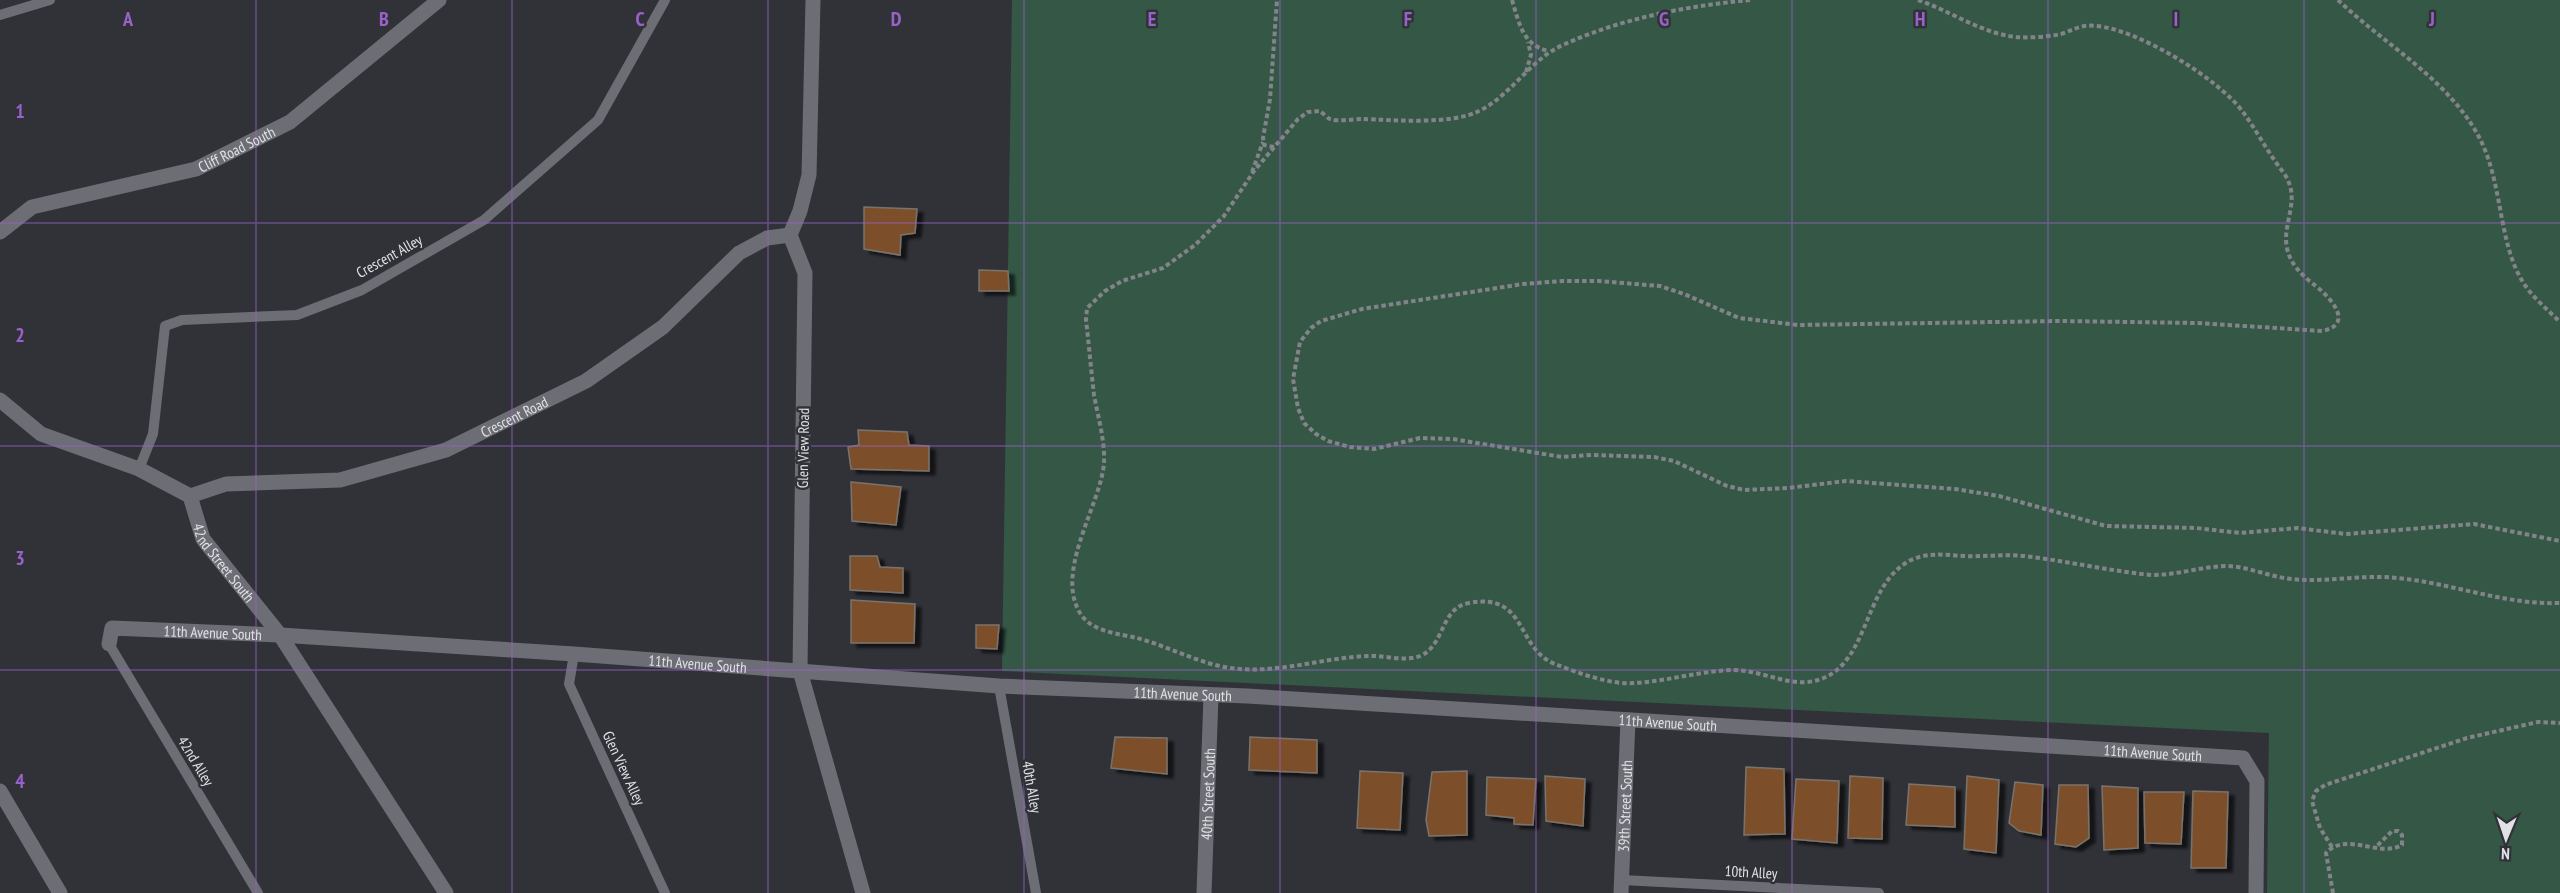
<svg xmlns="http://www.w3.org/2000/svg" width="2560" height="893" viewBox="0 0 2560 893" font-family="'PT Sans Narrow',sans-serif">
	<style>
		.green { fill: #345845 }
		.building { fill: #7c502a; stroke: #79736e; stroke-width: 1.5; filter: url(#shadow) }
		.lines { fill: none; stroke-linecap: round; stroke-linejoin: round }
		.path { stroke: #838489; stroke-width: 4; stroke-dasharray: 4.5 3; stroke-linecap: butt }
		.lane { stroke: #6d6e75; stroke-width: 10 }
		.street { stroke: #6d6e75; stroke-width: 15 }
		.grid { fill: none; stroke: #9962ca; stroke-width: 1.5; stroke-opacity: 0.55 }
		.labels { text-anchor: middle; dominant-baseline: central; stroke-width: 5; stroke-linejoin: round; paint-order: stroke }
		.street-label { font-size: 15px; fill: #e0e1e5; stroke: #313238 }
		.grid-label { font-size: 20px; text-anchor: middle; font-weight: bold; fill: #9962ca; stroke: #313238; stroke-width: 5; stroke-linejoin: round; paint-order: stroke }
	</style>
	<defs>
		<filter id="shadow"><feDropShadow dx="6" dy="4" stdDeviation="1.5" flood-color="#0009"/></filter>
	</defs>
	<rect width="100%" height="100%" fill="#313238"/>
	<path class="green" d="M1012 0H2560V893H2267L2269 733 1002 671Z"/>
	<g class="building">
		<path d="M864 207 917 209 915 233 901 235 900 255 864 249Z"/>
		<path d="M979 270 1008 271 1009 291H979Z"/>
		<path d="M858 430 907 432 909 445 929 446V471L851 469 848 447 859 445Z"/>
		<path d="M851 482 901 487 896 525 852 521Z"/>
		<path d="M850 556H877L880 567 903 568V593L850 590Z"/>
		<path d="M851 600 915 604 914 643H851Z"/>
		<path d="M976 625H999L997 649 976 648Z"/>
		<path d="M1115 737 1167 738V774L1111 768Z"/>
		<path d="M1250 737 1317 740V773L1249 770Z"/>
		<path d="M1746 767 1784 769 1785 834 1744 835Z"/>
		<path d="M1360 771 1403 773 1400 830 1357 828Z"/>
		<path d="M1467 771V835L1429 836 1426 820 1432 772Z"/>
		<path d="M1545 776 1585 779 1583 826 1546 821Z"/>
		<path d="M1850 776 1883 778 1882 839 1848 838Z"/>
		<path d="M1967 776 1999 780 1996 853 1964 849Z"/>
		<path d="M1487 777 1536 779 1533 825 1514 824V818L1486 815Z"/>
		<path d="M1796 779 1839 781 1837 843 1792 839Z"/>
		<path d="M2015 782 2043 785 2041 835 2019 831 2009 823Z"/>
		<path d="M1909 784 1955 787V827L1906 825Z"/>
		<path d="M2059 785H2088L2089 838 2076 847 2055 844Z"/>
		<path d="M2102 786 2138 788V848L2104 850Z"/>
		<path d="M2193 791 2228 792 2226 868H2191Z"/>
		<path d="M2144 792H2184L2181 844 2145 843Z"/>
	</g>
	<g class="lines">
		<g class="path">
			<path d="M1512 0C1519 23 1523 46 1549 51"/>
			<path d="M1750 0C1687 6 1623 18 1565 44 1531 58 1512 95 1479 111 1451 125 1394 120 1362 119 1353 119 1338 122 1330 119 1327 118 1323 113 1320 111L1308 112 1298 119 1254 171 1224 216 1195 245 1163 268 1122 281 1105 291 1087 308 1086 320C1089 345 1091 370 1094 395 1098 417 1105 440 1104 463 1101 505 1052 574 1082 616 1094 632 1120 634 1137 638 1167 646 1194 661 1224 667 1272 676 1319 658 1367 656 1384 655 1404 662 1420 656 1445 646 1440 608 1469 603 1528 592 1515 648 1555 664 1578 673 1610 685 1635 683 1668 681 1700 671 1733 670 1759 670 1783 684 1808 682 1872 674 1859 586 1911 560 1929 552 1945 555 1963 556 1983 557 2004 554 2024 556 2067 561 2109 571 2152 575 2177 575 2200 567 2225 566 2248 566 2269 577 2292 579 2327 583 2362 574 2397 578 2452 583 2504 605 2560 603"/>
			<path d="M1918 0C1951 11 1980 33 2016 37 2030 38 2047 37 2061 34 2073 30 2082 24 2096 26 2137 29 2218 78 2243 112 2257 131 2268 153 2283 172 2311 210 2257 240 2312 283 2326 293 2358 324 2322 331L2198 323 2060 321 1798 325 1739 318 1684 294 1660 286 1599 281H1562L1523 284 1362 309 1321 321 1311 328 1300 342 1293 379 1298 408 1304 423 1316 434 1328 441 1350 447 1374 449 1420 438 1453 439 1562 457 1591 455 1654 457 1674 461 1727 486 1744 490 1788 488 1846 481 1955 489 1999 496 2106 526 2196 528 2240 533 2297 528 2346 534 2474 524 2560 541"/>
			<path d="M2338 0C2385 45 2448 79 2479 137 2503 182 2498 243 2523 282 2532 297 2547 309 2560 322"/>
			<path d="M1526 72 1531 55 1528 42"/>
			<path d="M1274 147 1264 145 1263 138 1270 99 1277 0"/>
			<path d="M1252 172 1263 142"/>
			<path d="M2332 847 2320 828 2312 801 2316 791 2325 785 2467 738 2538 722 2560 723"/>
			<path d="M2333 893 2326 853C2346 831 2379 858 2402 845V835L2398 831H2392L2375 848"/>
		</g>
		<g class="lane">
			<path d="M0 15 50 0"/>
			<path d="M139 469 153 434 165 326 182 320 297 315 362 290 484 220 598 120 665 0"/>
			<path d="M109 644 258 893"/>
			<path d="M574 654 569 684 665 893"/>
			<path d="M999 686 1036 893"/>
			<path d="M1622 880 1879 893"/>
		</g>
		<g class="street">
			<path d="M813 0 809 175 800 211 790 235 805 273 800 671 863 893"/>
			<path id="s1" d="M0 232 32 207 196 169 290 122 439 0"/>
			<path id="s2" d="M0 400 41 434 139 469 190 496 203 539 280 635 446 893"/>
			<path id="s3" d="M190 496 226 484 340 480 446 450 586 381 663 327 739 253 767 238 790 235"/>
			<path id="s4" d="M109 644 112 628 280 635 574 654 999 686 1247 696 2243 758 2257 781 2256 893"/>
			<path d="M0 791 60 893"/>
			<path id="s5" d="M1204 893 1211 696"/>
			<path id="s6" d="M1621 893 1628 720"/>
		</g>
	</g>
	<path class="grid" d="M256 0V893M512 0V893M768 0V893M1024 0V893M1280 0V893M1536 0V893M1792 0V893M2048 0V893M2304 0V893M0 223H2560M0 446H2560M0 670H2560"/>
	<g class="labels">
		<g class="street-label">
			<text stroke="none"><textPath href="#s1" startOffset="254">Cliff Road South</textPath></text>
			<text transform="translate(389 256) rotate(-29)">Crescent Alley</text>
			<text stroke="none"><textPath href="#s3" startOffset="338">Crescent Road</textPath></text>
			<text transform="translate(803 448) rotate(-89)">Glen View Road</text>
			<text stroke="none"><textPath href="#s2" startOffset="291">42nd Street South</textPath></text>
			<text stroke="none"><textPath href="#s4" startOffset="117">11th Avenue South</textPath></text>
			<text stroke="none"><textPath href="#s4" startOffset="603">11th Avenue South</textPath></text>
			<text stroke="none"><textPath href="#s4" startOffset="1089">11th Avenue South</textPath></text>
			<text stroke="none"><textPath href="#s4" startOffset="1575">11th Avenue South</textPath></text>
			<text stroke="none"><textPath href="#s4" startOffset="2061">11th Avenue South</textPath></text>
			<text transform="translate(196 761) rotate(59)">42nd Alley</text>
			<text transform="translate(624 768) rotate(65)">Glen View Alley</text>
			<text transform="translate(1032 787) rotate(80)">40th Alley</text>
			<text stroke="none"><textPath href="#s5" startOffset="99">40th Street South</textPath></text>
			<text stroke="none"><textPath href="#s6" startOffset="87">39th Street South</textPath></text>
			<text transform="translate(1751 872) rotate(3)">10th Alley</text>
		</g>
	</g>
	<g class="grid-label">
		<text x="128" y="26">A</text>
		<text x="384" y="26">B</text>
		<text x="640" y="26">C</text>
		<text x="896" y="26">D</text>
		<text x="1152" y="26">E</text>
		<text x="1408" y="26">F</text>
		<text x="1664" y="26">G</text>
		<text x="1920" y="26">H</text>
		<text x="2176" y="26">I</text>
		<text x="2432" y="26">J</text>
		<text x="20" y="118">1</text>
		<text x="20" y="342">2</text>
		<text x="20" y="565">3</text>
		<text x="20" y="788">4</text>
	</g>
	<g transform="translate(2506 839) rotate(182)" stroke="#313238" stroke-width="4.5" paint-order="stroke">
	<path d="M0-4.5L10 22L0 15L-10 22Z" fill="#e0e1e5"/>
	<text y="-9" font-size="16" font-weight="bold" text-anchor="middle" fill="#e0e1e5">N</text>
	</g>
</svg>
